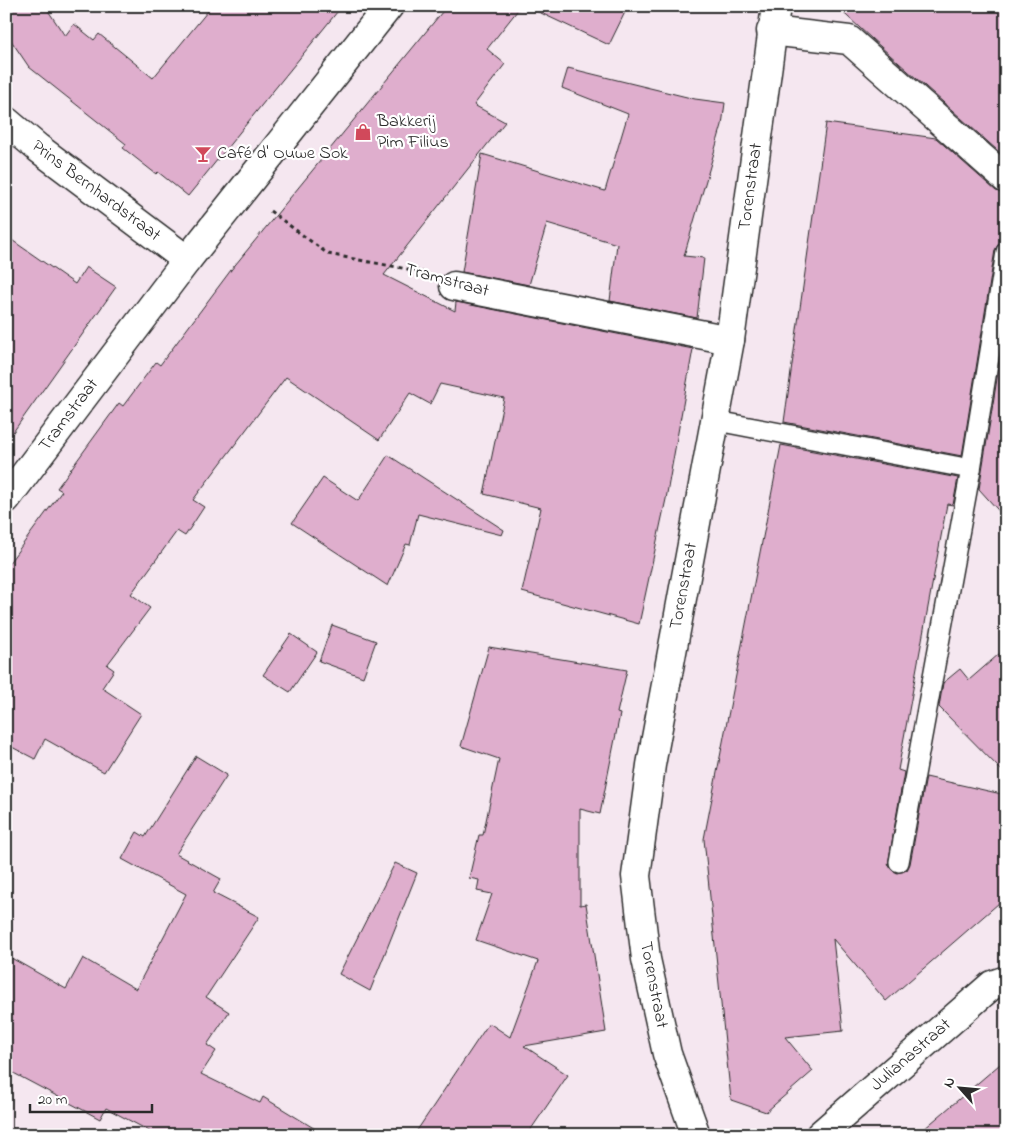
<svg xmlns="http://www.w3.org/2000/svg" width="1012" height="1141" viewBox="0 0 1012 1141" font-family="'Indie Flower',sans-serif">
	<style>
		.building { fill: #dfaecd; stroke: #2b2b2b }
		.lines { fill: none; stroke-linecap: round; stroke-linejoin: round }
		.lane-casing { stroke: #2b2b2b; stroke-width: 22 }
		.street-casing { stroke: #2b2b2b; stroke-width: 31 }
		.secondary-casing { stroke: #2b2b2b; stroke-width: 31 }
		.path { stroke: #2b2b2b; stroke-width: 3; stroke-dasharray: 4 4; stroke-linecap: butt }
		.lane { stroke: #fff; stroke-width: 19 }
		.street { stroke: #fff; stroke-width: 28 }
		.secondary { stroke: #fff; stroke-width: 28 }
		.labels { text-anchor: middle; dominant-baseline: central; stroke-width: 4.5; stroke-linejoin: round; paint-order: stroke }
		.poi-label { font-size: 18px; fill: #2b2b2b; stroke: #fff; text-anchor: start }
		.street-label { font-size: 18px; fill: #2b2b2b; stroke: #fff }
	</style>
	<rect width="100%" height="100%" fill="#f5e7f0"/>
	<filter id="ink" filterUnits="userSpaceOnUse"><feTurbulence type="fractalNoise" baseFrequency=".02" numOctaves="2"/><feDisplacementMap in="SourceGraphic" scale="10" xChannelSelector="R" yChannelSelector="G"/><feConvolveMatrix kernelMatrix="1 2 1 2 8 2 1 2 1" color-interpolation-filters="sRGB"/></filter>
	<g filter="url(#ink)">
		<g class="building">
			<path d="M6 6H45L65 36 74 24 94 40 99 34 153 78 212 6H342L188 196 158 172 156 174 123 148 126 144 29 67 6 33Z"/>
			<path d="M447 6H521L487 49 505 64 474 105 505 122 384 275 455 311 456 302 693 349 666 499 639 624 522 592 541 508 484 494 504 398 440 384 430 404 410 393 379 440 286 377 193 500 204 507 185 536 177 531 131 594 150 608 107 665 114 670 102 688 141 714 104 772 45 739 35 759 6 744V567L62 491 57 488 119 403 123 406 156 362 160 365 231 270Z"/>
			<path d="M526 6H628L609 45Z"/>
			<path d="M836 6H1006V158L872 39Z"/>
			<path d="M568 68 695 99 725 103 722 125 684 256 704 258 697 318 610 301 617 244 547 223 529 285 462 272 482 154 605 191 628 114 562 88Z"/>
			<path d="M826 123 936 138 996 191 1006 194V241L998 245 995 250 962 456 784 422Z"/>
			<path d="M6 236 75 284 86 267 116 287 6 442Z"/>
			<path d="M1006 324V519L979 489Z"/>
			<path d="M781 445 958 478 953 505 947 504 898 770 904 772 888 865 897 873 907 870 910 864 926 777 1006 795V897L886 1001 833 939 843 1031 785 1037 813 1071 766 1112 731 1100 704 839Z"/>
			<path d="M388 455 504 530 502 535 418 514 410 545 406 544 388 586 292 523 323 478 358 501Z"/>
			<path d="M332 625 376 641 363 677 319 661Z"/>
			<path d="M291 634 317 652 290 692 263 675Z"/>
			<path d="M489 647 627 670 617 713 620 714 600 814 580 809V905L586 904 606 1032 524 1046 568 1075 527 1135H414L489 1023 510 1037 538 961 476 940 492 894 477 891 479 880 469 878 479 835H483L499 759 461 746Z"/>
			<path d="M1006 648V775L939 707 943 683 960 669 969 680Z"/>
			<path d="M196 756 227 775 176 854 221 879 213 893 259 917 206 997 229 1012 207 1045 216 1051 201 1074 260 1103 263 1097 325 1135H157L106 1108 100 1119 6 1069V955L66 989 83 958 136 989 186 894 122 859 137 832 145 837Z"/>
			<path d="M395 863 417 873 370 991 339 974Z"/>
			<path d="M1006 1059V1135H917Z"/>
		</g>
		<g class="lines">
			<g class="lane-casing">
				<g id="lane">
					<path d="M717 421 971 469"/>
					<path d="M899 862 971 469 1006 252"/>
				</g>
			</g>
			<g class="street-casing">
				<g id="street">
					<path d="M771 31 849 40 1006 179"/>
					<path id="s1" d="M6 121 38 148 187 260"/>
					<path d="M454 286 730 340"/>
					<path id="s2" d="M696 1135 667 1054 646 959 636 876 651 765 730 340 776 6"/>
					<path id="s3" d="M820 1135 992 985 1006 980"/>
				</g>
			</g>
			<g class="secondary-casing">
				<g id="secondary">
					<path id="s4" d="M6 499 187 260 389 6"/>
				</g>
			</g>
			<path class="path" d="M270 211 328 254 423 272"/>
			<use href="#lane" class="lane"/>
			<use href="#street" class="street"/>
			<use href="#secondary" class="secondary"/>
		</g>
	</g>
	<defs>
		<g id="shop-bare" transform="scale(1.35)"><path d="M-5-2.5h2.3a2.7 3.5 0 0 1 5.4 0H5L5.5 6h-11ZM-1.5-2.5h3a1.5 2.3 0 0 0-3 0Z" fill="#d1495b" stroke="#fff" stroke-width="2.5" paint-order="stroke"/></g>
		<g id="bar-bare" transform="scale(1.35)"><path d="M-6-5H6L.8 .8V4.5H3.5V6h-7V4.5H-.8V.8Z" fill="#d1495b" stroke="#fff" stroke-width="2.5" paint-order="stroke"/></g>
	</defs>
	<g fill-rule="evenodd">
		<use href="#shop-bare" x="363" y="132"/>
		<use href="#bar-bare" x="203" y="154"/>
	</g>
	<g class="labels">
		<g class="poi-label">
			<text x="377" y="122">Bakkerij<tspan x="377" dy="21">Pim Filius</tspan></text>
			<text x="217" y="154">Café d' Ouwe Sok</text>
		</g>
		<g class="street-label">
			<text stroke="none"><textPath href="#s2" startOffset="966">Torenstraat</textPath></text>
			<text stroke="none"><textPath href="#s1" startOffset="114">Prins Bernhardstraat</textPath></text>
			<text transform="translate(447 281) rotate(15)">Tramstraat</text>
			<text stroke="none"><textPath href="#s4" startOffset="105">Tramstraat</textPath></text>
			<text stroke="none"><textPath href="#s2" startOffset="561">Torenstraat</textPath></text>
			<text transform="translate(653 985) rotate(79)">Torenstraat</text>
			<text stroke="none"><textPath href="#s3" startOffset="121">Julianastraat</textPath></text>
		</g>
	</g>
	<rect width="1012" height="1141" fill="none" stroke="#fff" stroke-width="25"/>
	<rect x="12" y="12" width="987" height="1116" fill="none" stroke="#2b2b2b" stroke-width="2" filter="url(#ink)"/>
	<g transform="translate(960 1088) rotate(297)" stroke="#ffffff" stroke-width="4" paint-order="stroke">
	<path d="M0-4L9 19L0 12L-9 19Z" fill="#2b2b2b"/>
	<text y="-8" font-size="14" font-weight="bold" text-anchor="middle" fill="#2b2b2b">N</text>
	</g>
	<path d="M30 1104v8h122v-8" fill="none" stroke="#2b2b2b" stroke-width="2.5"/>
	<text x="38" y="1104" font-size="15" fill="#2b2b2b" stroke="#ffffff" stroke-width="4" paint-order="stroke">20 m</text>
</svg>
